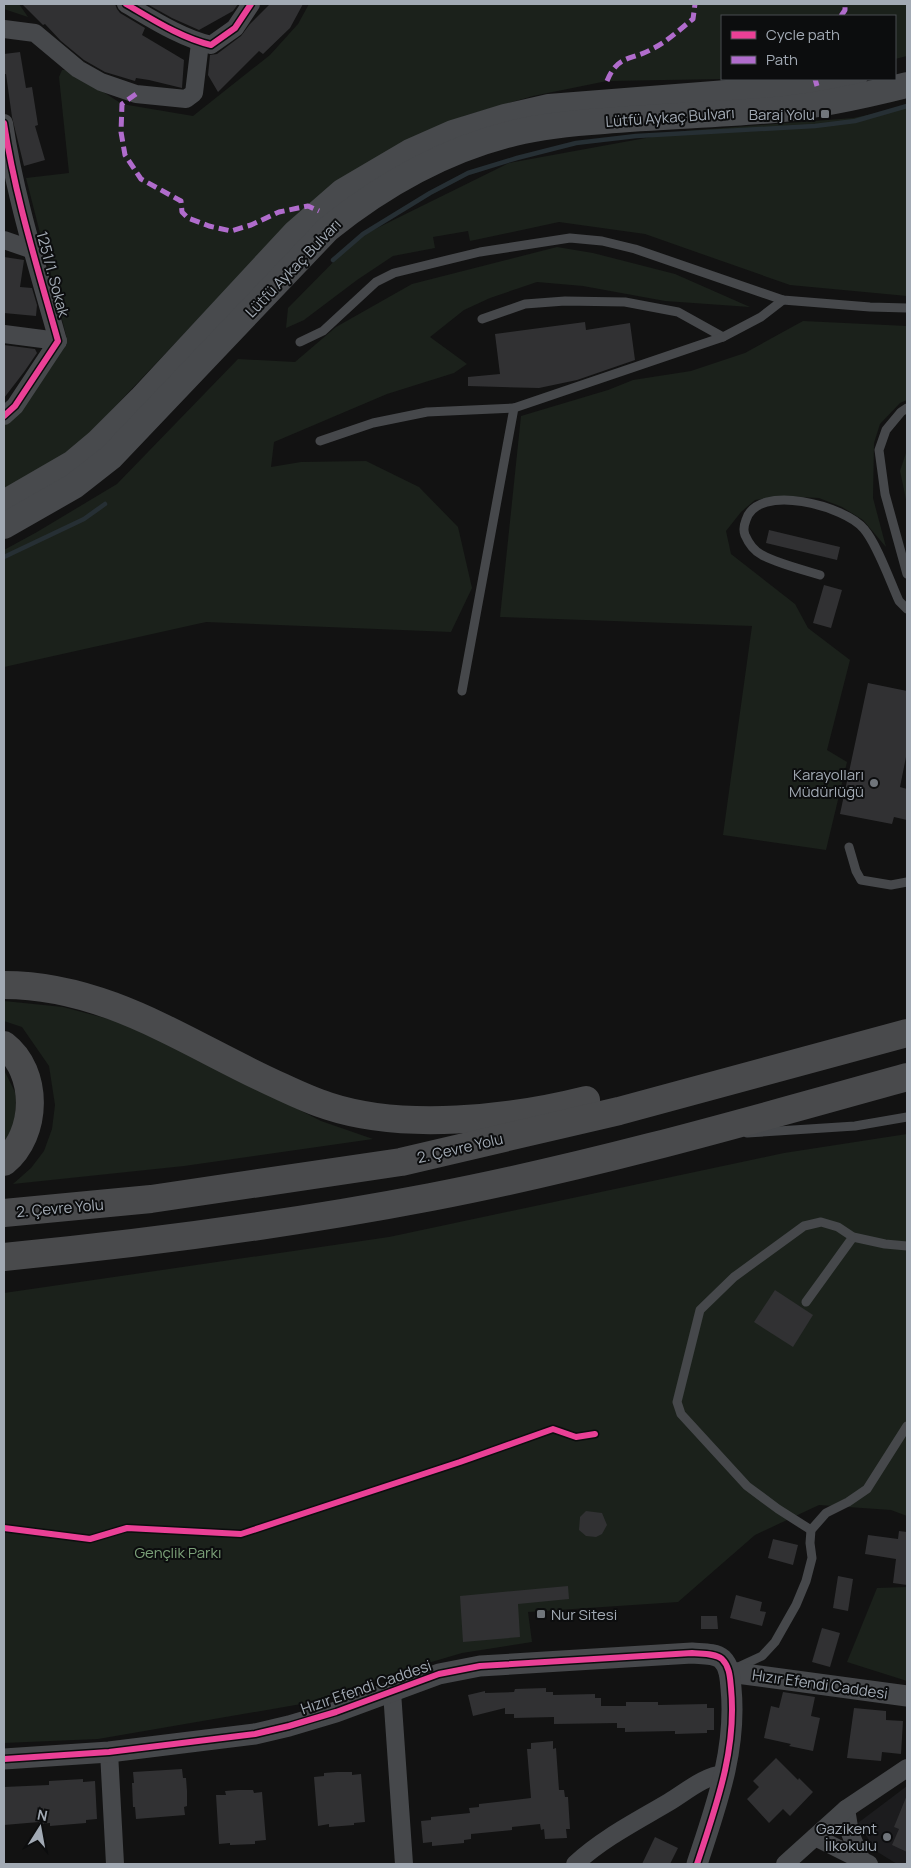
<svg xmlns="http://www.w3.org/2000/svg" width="911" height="1868" viewBox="0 0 911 1868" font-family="Manrope,sans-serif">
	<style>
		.built { fill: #1c1c1e }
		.green { fill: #1b211b }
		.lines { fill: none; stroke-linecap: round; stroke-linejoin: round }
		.stream { stroke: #262f34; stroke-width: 4.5 }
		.building { fill: #313133 }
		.service { stroke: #46484b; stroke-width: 9 }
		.minor { stroke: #46484b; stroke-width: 18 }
		.tertiary { stroke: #46484b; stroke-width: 21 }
		.primary { stroke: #484a4d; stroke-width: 26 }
		.motorway { stroke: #494a4c; stroke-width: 28 }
		.quiet { stroke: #b06ccc; stroke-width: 5; stroke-dasharray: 10 5; stroke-linecap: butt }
		.cycleway-casing { stroke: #0c0d0e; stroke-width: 9 }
		.cycleway { stroke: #ea4096; stroke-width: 6 }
		.poi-dot { fill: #70757b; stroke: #0c0d0e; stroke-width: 2 }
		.labels { text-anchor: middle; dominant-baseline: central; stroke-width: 4; stroke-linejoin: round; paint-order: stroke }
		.poi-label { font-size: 15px; fill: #a2aab4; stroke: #0c0d0e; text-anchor: end }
		.street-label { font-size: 15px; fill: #a2aab4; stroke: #0c0d0e }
		.park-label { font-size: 15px; fill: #7ba078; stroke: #0c0d0e }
	</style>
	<rect width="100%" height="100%" fill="#121212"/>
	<path class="built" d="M907 1786V1864H897L876 1851 858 1823Z"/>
	<g class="green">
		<path d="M4 4H19L28 17 4 9Z"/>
		<path d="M309 4H907V56L895 59V16H722V79L607 81 533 96 464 116 373 163 222 294 85 438 59 458 4 489V425L22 408 67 339 26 178 69 173 59 77 62 70H69L122 104 193 116 270 55 298 24Z"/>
		<path d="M907 107V296L790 285 645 234 559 222 470 241 468 231 433 237 435 248 393 256 357 280 304 320 286 328 288 308 357 238 509 163 684 131 853 118Z"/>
		<path d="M557 247 593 253 675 274 750 307 665 301 583 286 537 282 490 298 464 310 430 337 467 364 454 373 387 394 274 442 271 467 301 462 366 461 419 487 458 527 472 588 451 632 206 622 4 667V550L37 532 117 484 238 359 295 362 336 327 412 284Z"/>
		<path d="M803 321 907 326V400L900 403 880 424 874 443 873 498 886 547 863 520 842 507 819 498 782 496 755 500 741 512 726 531 731 554 795 604 808 628 850 660 827 750 847 762 826 850 723 835 752 626 500 617 521 416 608 390 633 380 691 371 745 353Z"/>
		<path d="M907 450V504L900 471Z"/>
		<path d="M4 1001 63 1007 135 1026 321 1121 373 1139 184 1166 13 1184 31 1168 44 1151 52 1129 55 1105 49 1066 22 1027 4 1021Z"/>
		<path d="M4 1070 16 1094 15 1131 4 1143Z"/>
		<path d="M907 1134V1516L891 1510 819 1505 755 1535 678 1602 528 1612 532 1642 462 1653 391 1674 307 1703 98 1739 4 1743V1293L389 1237 784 1153Z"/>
		<path d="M907 1587V1681L847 1662 877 1588Z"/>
	</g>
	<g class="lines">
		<g class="stream">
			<path d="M333 260 363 234 430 193 468 173 517 158 576 143 636 136 815 126 855 121 907 106"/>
			<path d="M4 557 84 519 105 504"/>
		</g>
	</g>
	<g class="building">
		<path d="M22 4H115L117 9 120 13 145 28 142 35 184 60 182 88 149 80 136 78 135 81 105 72 84 60 61 41 45 24 43 25Z"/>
		<path d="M147 4H238L233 11 199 30 172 18Z"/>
		<path d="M270 4H303L290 28 263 54 259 51 218 92 208 75 210 55 217 54 241 36 250 24Z"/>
		<path d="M20 52 26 88 32 87 38 125 35 126 45 160 24 166 12 117 6 74H4V54Z"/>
		<path d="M4 257 24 260 20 287 32 288 37 305 36 316 4 313Z"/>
		<path d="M585 322 586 330 630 323 635 360 577 380 539 388 468 386V377L500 374 495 334Z"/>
		<path d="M4 345 35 349 37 353 24 372 4 398Z"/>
		<path d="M769 530 840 547 837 560 766 543Z"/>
		<path d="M824 585 842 590 831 628 813 623Z"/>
		<path d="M868 683 907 691V752L900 787 907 789V820L894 817 892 824 840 814Z"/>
		<path d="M775 1290 813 1315 793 1347 754 1322Z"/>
		<path d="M586 1511 602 1513 607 1525 602 1534 596 1537 586 1536 579 1530 580 1517Z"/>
		<path d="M899 1531 907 1532V1585L893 1583 896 1559 865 1554 868 1535 898 1539Z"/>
		<path d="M773 1539 798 1545 793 1565 768 1558Z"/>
		<path d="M838 1576 853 1579 848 1611 833 1608Z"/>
		<path d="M568 1586 569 1599 518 1604 520 1637 463 1642 460 1596Z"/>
		<path d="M736 1595 762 1602 760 1611 766 1612 762 1626 730 1618Z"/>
		<path d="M701 1616H717L718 1629H701Z"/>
		<path d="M822 1628 840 1633 830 1667 812 1662Z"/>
		<path d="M546 1688V1692H553V1695L595 1694V1698H601V1706H626V1702H658V1705L707 1704V1708H714V1730H707V1733L675 1734V1731L625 1732V1728H617V1723L554 1724V1717L514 1718V1714H505V1708L473 1716 468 1695 485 1691V1693L514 1692 515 1689Z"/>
		<path d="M783 1692 815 1697 811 1716 820 1718 813 1751 789 1746 791 1744 764 1738 771 1706 779 1708Z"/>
		<path d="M854 1708 886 1711V1720L903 1721 901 1754 882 1752 881 1761 847 1758Z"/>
		<path d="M553 1741V1749L556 1748 559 1790H564L565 1797H568L570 1829H566L567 1838 545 1839 544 1829 541 1830 540 1824 512 1827V1830L471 1834V1839L464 1840V1843L432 1846V1842L423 1843 421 1821 431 1820V1817L470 1813 469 1808 479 1807V1804L531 1798 527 1749H531V1743Z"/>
		<path d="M776 1758 798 1780 799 1778 813 1792 790 1816 783 1809 769 1823 747 1799 759 1787 753 1781Z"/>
		<path d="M182 1769 183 1778H186L187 1791V1806L184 1807 185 1815 136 1819 135 1807H133L132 1783H134L133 1772Z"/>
		<path d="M337 1772H352V1775L361 1774 365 1822 354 1823V1825L329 1827V1824L318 1826 314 1777 324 1776V1773Z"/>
		<path d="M83 1779V1782L95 1781 97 1819 86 1820V1823L50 1826V1823L39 1824V1822L4 1825V1787L49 1785V1781Z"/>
		<path d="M238 1790H253L254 1793 262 1792 266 1840 255 1841V1844L230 1845V1843L219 1844 216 1795H226L225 1791Z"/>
		<path d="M907 1795V1852L892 1845 899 1829 894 1827Z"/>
		<path d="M655 1837 678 1848 670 1864H642Z"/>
	</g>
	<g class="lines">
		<g class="service">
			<path d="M482 319 525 304 565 301 625 302 678 312 723 337"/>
			<path d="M300 342 323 331 376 282 394 273 480 252 570 238 602 241 635 249 783 300 870 307 907 308"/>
			<path d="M907 408 901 412 886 430 879 450 885 494 907 574"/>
			<path d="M320 441 373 423 427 412 514 408"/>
			<path d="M820 575C803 570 776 563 762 555 754 551 748 542 745 535 743 530 744 525 746 520 757 482 846 506 864 529 877 544 890 581 899 601L907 609"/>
			<path d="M462 691 514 408 723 337 761 317 783 300"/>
			<path d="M849 847 856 871 861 880 891 885 907 882"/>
			<path d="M747 1133 855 1126 907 1117"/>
			<path d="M806 1302 853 1237"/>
			<path d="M811 1530 778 1509 747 1486 681 1414 677 1402 700 1310 734 1277 804 1226 821 1222 838 1227 853 1237 885 1244 907 1246"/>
			<path d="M736 1668 762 1656 775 1642 796 1605 806 1581 812 1558 810 1543 811 1530 826 1513 848 1502 867 1489 907 1426"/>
		</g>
		<g class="minor">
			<path d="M126 4C152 19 181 38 211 45L235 28 251 4"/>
			<path d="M4 29 35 33 78 69 101 82 136 94 186 99 194 93 200 43"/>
			<path d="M4 123C15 197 38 269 58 341L15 406 4 416"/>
			<path d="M4 240 33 250"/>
			<path d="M4 334 58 341"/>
			<path d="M392 1692 404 1864"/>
			<path d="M109 1752 115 1864"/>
			<path d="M846 1809 850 1833 861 1859"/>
			<path d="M815 1837 869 1864"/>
			<path d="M575 1864C603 1838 637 1821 669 1802 687 1791 704 1776 724 1774"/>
			<path d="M785 1864 846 1809 907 1768"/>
		</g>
		<g class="tertiary">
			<path d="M729 1672 907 1696"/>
			<path d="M4 1759 109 1752 255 1734 289 1726 336 1712 439 1674 480 1666 692 1653C701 1654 715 1653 722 1659 730 1667 730 1678 731 1688 737 1750 716 1806 697 1864"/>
		</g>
		<g class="primary">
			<path d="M4 503 73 463 98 442 141 399 295 233 342 192 410 152 453 133 505 117 549 107 817 86 854 79"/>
			<path d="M4 526 74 486 111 457 328 229C384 184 444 150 514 133 543 126 574 123 604 121 661 116 717 115 774 110 819 106 863 96 907 85"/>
		</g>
		<g class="motorway">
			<path d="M4 985C109 985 190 1046 282 1087 297 1094 312 1101 328 1106 404 1131 510 1119 586 1100"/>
			<path d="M4 1045C39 1072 38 1134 4 1162"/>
			<path d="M4 1213 151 1199 401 1162 619 1111 907 1033"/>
			<path d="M4 1257C147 1243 290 1224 431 1197 592 1166 749 1121 907 1077"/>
		</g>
		<g class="quiet">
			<path d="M841 16 845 10V4"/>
			<path d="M815 79 817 86"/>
			<path d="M607 81C618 54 631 61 652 49 667 42 680 29 693 19L695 4"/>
			<path d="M136 94 122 104 121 132 125 155 141 179 181 201 182 212 188 218 209 226 231 231 251 225 279 212 308 206 319 211"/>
		</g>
		<g class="cycleway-casing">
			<g id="cycleway">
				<path d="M126 4C152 19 181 38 211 45L235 28 251 4"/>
				<path d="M4 123C15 197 38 269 58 341L15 406 4 416"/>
				<path d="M4 1528 90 1539 127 1528 241 1534 460 1462 553 1429 576 1437 595 1434"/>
				<path d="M4 1759 109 1752 255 1734 289 1726 336 1712 439 1674 480 1666 692 1653C701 1654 715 1653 722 1659 730 1667 730 1678 731 1688 737 1750 716 1806 697 1864"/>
			</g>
		</g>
		<use href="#cycleway" class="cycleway"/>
	</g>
	<g class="poi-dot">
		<rect x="820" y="109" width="10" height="10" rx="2.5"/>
		<circle cx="874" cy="783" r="5"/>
		<rect x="536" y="1609" width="10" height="10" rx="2.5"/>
		<circle cx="887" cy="1837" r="5"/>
	</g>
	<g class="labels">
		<g class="poi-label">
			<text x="815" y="114">Baraj Yolu</text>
			<text x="864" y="774">Karayolları<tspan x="864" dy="17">Müdürlüğü</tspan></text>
			<text x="551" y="1614" text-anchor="start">Nur Sitesi</text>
			<text x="877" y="1828">Gazikent<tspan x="877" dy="17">İlkokulu</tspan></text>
		</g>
		<g class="street-label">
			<text transform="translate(670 117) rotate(-4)">Lütfü Aykaç Bulvarı</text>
			<text transform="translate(293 268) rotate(-46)">Lütfü Aykaç Bulvarı</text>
			<text transform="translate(53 274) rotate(75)">1251/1. Sokak</text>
			<text transform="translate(460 1148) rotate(-13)">2. Çevre Yolu</text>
			<text transform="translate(60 1208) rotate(-5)">2. Çevre Yolu</text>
			<text transform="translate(820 1684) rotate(8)">Hızır Efendi Caddesi</text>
			<text transform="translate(366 1687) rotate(-19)">Hızır Efendi Caddesi</text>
		</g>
		<g class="park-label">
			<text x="178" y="1552">Gençlik Parkı</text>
		</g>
	</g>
	<rect width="911" height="1868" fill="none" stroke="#a2aab4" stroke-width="10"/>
	<rect x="721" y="15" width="175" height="65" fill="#0c0d0e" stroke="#484c50"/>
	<rect x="731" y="31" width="25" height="8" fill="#ea4096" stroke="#484c50"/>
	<text x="766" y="40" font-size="15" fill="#a2aab4">Cycle path</text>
	<rect x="731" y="56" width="25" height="8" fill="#b06ccc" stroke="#484c50"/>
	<text x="766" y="65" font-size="15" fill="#a2aab4">Path</text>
	<g transform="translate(40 1828) rotate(11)" stroke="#0c0d0e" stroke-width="4" paint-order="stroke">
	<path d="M0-4L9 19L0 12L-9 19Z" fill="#a2aab4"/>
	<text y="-8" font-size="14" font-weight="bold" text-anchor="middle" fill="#a2aab4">N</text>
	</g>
</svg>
